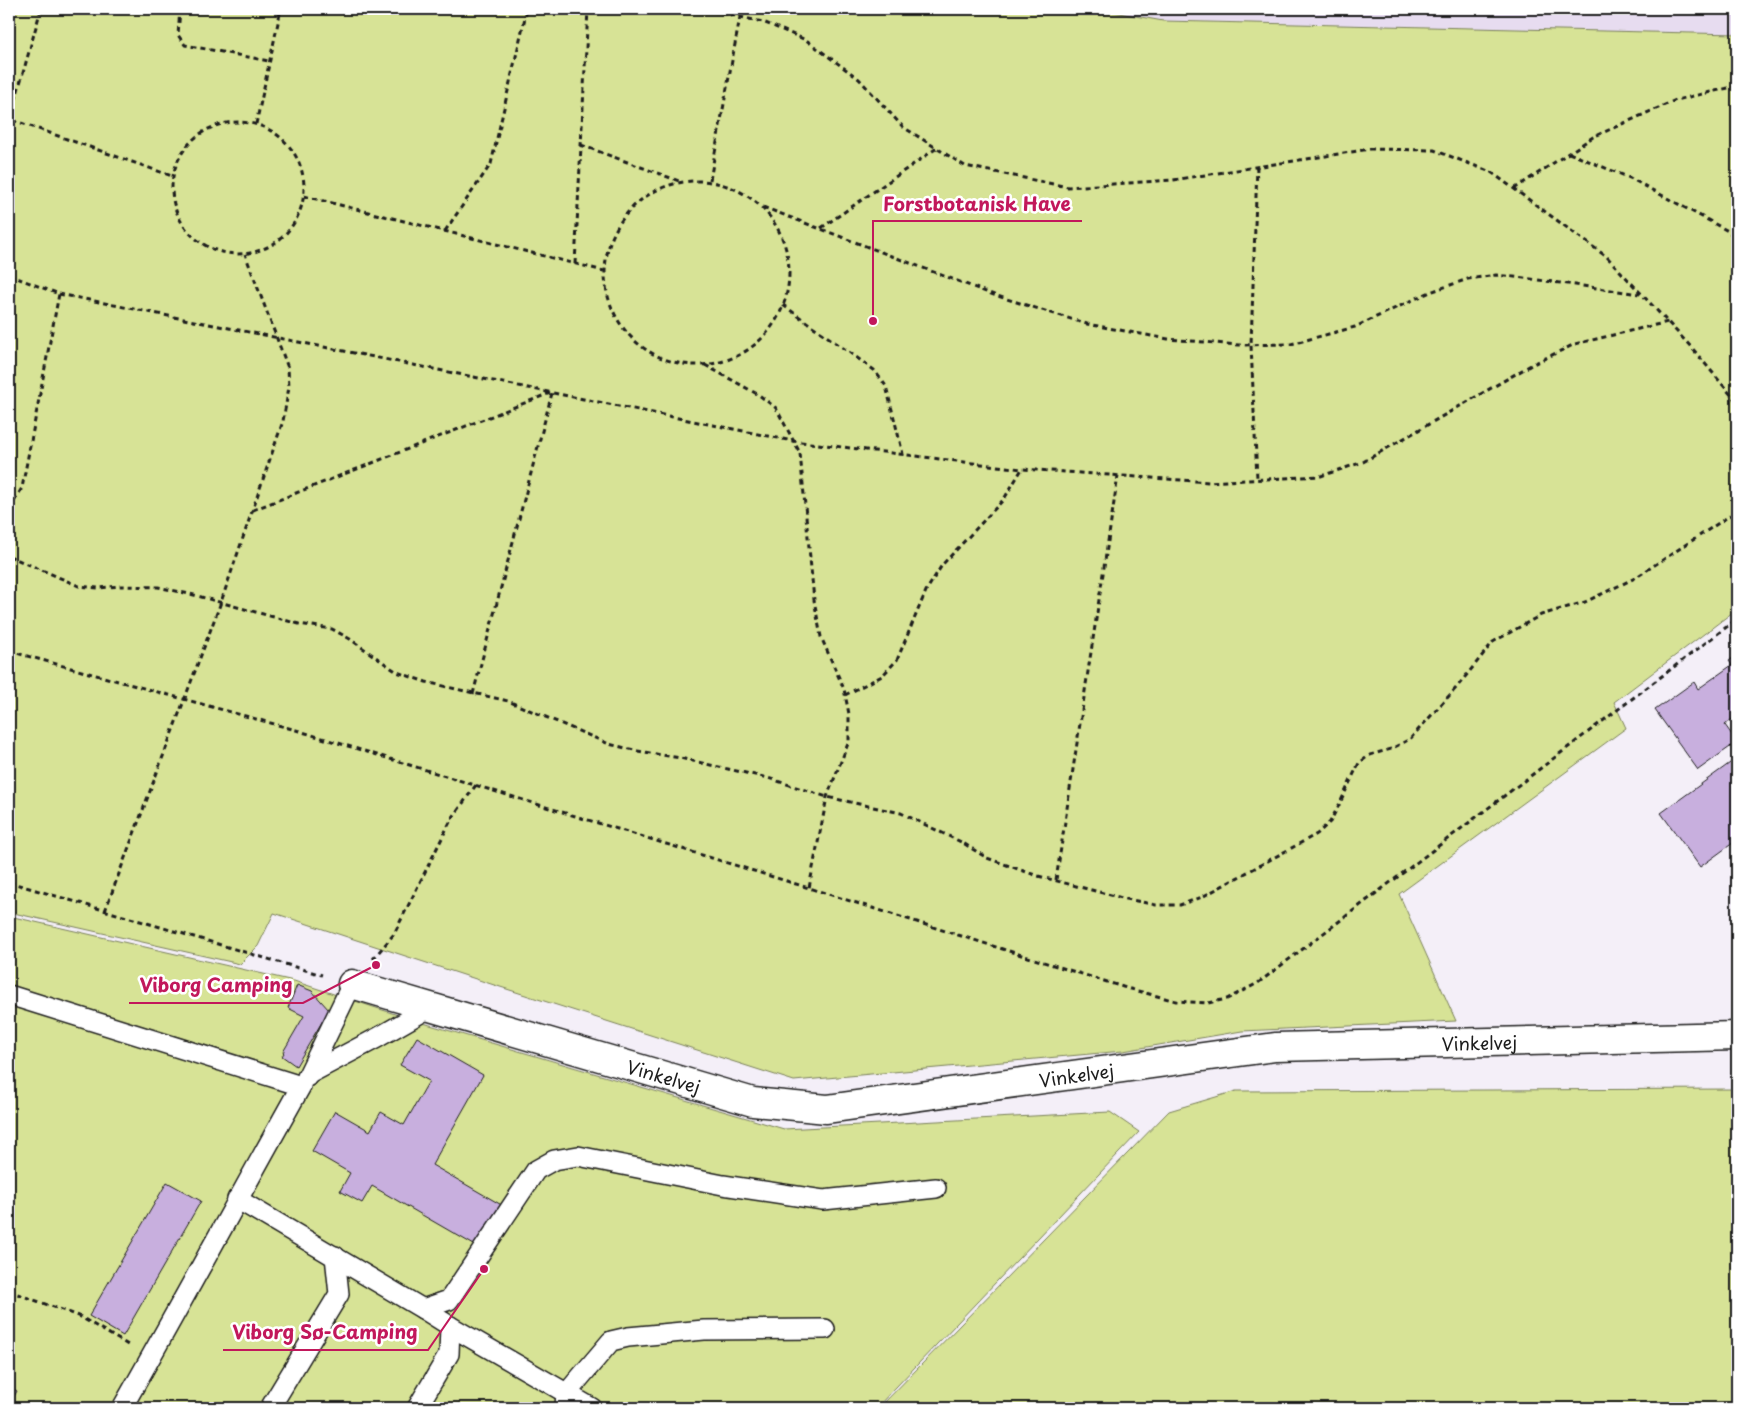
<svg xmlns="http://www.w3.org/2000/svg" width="1746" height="1417" viewBox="0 0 1746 1417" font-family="'Playpen Sans',sans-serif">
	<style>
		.built { fill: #e7dcf0 }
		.green { fill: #d7e396; stroke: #7a8059 }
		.building { fill: #c8afde; stroke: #1c1c1c }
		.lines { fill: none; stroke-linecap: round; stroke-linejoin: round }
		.lane-casing { stroke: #1c1c1c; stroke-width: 22 }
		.street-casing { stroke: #1c1c1c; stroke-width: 31 }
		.path { stroke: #1c1c1c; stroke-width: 3; stroke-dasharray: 5 4; stroke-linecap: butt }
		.lane { stroke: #fff; stroke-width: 19 }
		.street { stroke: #fff; stroke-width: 28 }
		.labels { text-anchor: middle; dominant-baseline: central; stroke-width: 5; stroke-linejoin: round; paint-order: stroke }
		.street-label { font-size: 18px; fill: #1c1c1c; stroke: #fff }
		.leader { fill: none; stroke: #c2185b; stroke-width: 2 }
		.callout-dot { fill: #c2185b; stroke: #fff; stroke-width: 2 }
		.callout-label { font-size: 19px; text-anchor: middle; font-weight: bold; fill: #c2185b; stroke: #fff; stroke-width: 5; stroke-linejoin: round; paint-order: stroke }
	</style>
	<rect width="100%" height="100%" fill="#f4eff8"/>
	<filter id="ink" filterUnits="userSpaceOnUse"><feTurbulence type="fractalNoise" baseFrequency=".02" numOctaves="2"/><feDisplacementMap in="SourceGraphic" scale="10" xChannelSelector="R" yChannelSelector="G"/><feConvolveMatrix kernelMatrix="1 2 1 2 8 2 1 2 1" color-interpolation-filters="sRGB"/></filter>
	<g filter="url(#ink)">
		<path class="built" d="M1097 9H1737V34L1163 21Z"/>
		<g class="green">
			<path d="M9 9H1097L1163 21 1737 34V609L1614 702 1626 728 1399 894 1456 1021 1242 1031 1123 1051 794 1081 491 984 274 913 258 946 240 964 9 912Z"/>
			<path d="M9 916 294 981 413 1020 784 1129 1110 1112 1139 1132 876 1408H9Z"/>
			<path d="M1737 1089V1408H879L1169 1111 1236 1091Z"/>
		</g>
		<g class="building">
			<path d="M1737 655V715L1725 725 1737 742 1698 770 1655 710 1694 682 1698 689 1732 665 1729 661Z"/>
			<path d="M1737 758V840L1700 867 1661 813Z"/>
			<path d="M297 985 312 991 329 1010 296 1066 282 1056 284 1053 283 1052 304 1016 288 1008Z"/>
			<path d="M417 1037 483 1075 432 1165 505 1207 481 1249 372 1186 362 1203 340 1191 350 1173 312 1151 335 1111 370 1131 381 1112 404 1125 429 1081 400 1065Z"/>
			<path d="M167 1182 201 1201 123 1336 89 1316Z"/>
			<path d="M9 1386 17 1391 9 1405Z"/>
		</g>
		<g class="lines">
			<g class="lane-casing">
				<g id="lane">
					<path d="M9 995 301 1086C241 1193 183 1301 122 1408"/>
					<path d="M309 1074 377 1038 431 1007"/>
					<path d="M307 1077 352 984"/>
					<path d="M237 1199 423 1309 450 1326 592 1408"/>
					<path d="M423 1309 449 1300 536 1170 554 1160 578 1156 723 1185 823 1200 936 1188"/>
					<path d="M565 1406 566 1394 611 1341 628 1337 704 1330 825 1329"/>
					<path d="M270 1408 339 1294 335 1256"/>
					<path d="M417 1408 449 1354 450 1326"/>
				</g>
			</g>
			<g class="street-casing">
				<g id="street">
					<path id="s1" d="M352 984 753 1102 827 1109 1275 1047 1737 1036"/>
				</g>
			</g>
			<g class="path">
				<path d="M41 9 10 119 172 176"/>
				<path d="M180 9 178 35 185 45 269 61"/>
				<path d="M704 9 763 22 806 40 859 79 903 127 965 166 1068 187 1173 180 1370 149 1434 150 1491 172 1607 257 1692 348 1737 402"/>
				<circle cx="238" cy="188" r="66"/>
				<path d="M256 124 281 9"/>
				<path d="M9 128V118"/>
				<path d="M581 145 679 181"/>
				<path d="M1569 153 1630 178 1728 231 1737 239"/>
				<path d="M1257 166 1251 345 1257 479"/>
				<path d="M710 180 740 17"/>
				<circle cx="697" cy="273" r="92"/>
				<path d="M1514 189 1593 137 1676 100 1737 86"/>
				<path d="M304 196 604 271"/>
				<path d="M763 207 994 295 1087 324 1168 339 1239 345 1291 344 1355 327 1430 292 1468 279 1496 275 1524 278 1640 294"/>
				<path d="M821 228 937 148"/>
				<path d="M445 231 491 164 527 9"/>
				<path d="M575 264 588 9"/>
				<path d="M9 275 59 294 22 488 9 510"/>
				<path d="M59 294 793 441 1022 469 1209 482 1321 476 1363 462 1531 365 1575 344 1668 322"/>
				<path d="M783 305 874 370 886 386 903 454"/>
				<path d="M705 365 759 395 776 408 800 453 814 600 821 637 844 689 849 714V741L827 797 809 888"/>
				<path d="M253 510 550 393"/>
				<path d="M9 556 79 586 98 588 120 586 158 587 194 595 299 624 332 629 350 639 397 672 426 682 508 701 609 744 638 751 680 758 728 769 768 778 827 797 901 813 963 843 987 858 1038 876 1122 898 1156 905H1180L1202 897 1317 834 1330 822 1339 805 1359 763 1370 755 1391 749 1410 739 1457 687 1493 642 1541 615 1585 602 1635 578 1737 511"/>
				<path d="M9 651 296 730 809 888 1123 987 1176 1001 1208 1003 1227 999 1258 983 1737 619"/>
				<path d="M473 694 552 393"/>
				<path d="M845 695 882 676 897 660 926 591 942 565 1004 499 1022 469"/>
				<path d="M1056 880 1118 476"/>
				<path d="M9 882 322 975"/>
				<path d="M105 911 221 602 283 421 289 387 288 368 245 254"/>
				<path d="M373 959 394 934 451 820 476 785"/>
				<path d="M9 1291 79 1316 128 1345"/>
			</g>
			<use href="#lane" class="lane"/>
			<use href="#street" class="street"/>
		</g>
	</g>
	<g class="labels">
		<g class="street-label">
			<text stroke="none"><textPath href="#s1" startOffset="1149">Vinkelvej</textPath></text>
			<text stroke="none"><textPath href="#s1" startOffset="744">Vinkelvej</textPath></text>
			<text stroke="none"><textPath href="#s1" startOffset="325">Vinkelvej</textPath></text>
		</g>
	</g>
	<path class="leader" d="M873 321L873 221H1082M376 965L303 1003H129M484 1269L428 1350H223"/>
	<g class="callout-dot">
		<circle cx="873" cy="321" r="5"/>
		<circle cx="376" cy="965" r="5"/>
		<circle cx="484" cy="1269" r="5"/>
	</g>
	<g class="callout-label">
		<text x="977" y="211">Forstbotanisk Have</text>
		<text x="216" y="992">Viborg Camping</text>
		<text x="325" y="1339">Viborg Sø-Camping</text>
	</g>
	<rect width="1746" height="1417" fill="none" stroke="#fff" stroke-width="30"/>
	<rect x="15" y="15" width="1716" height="1387" fill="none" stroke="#1c1c1c" stroke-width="2" filter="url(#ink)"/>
</svg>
